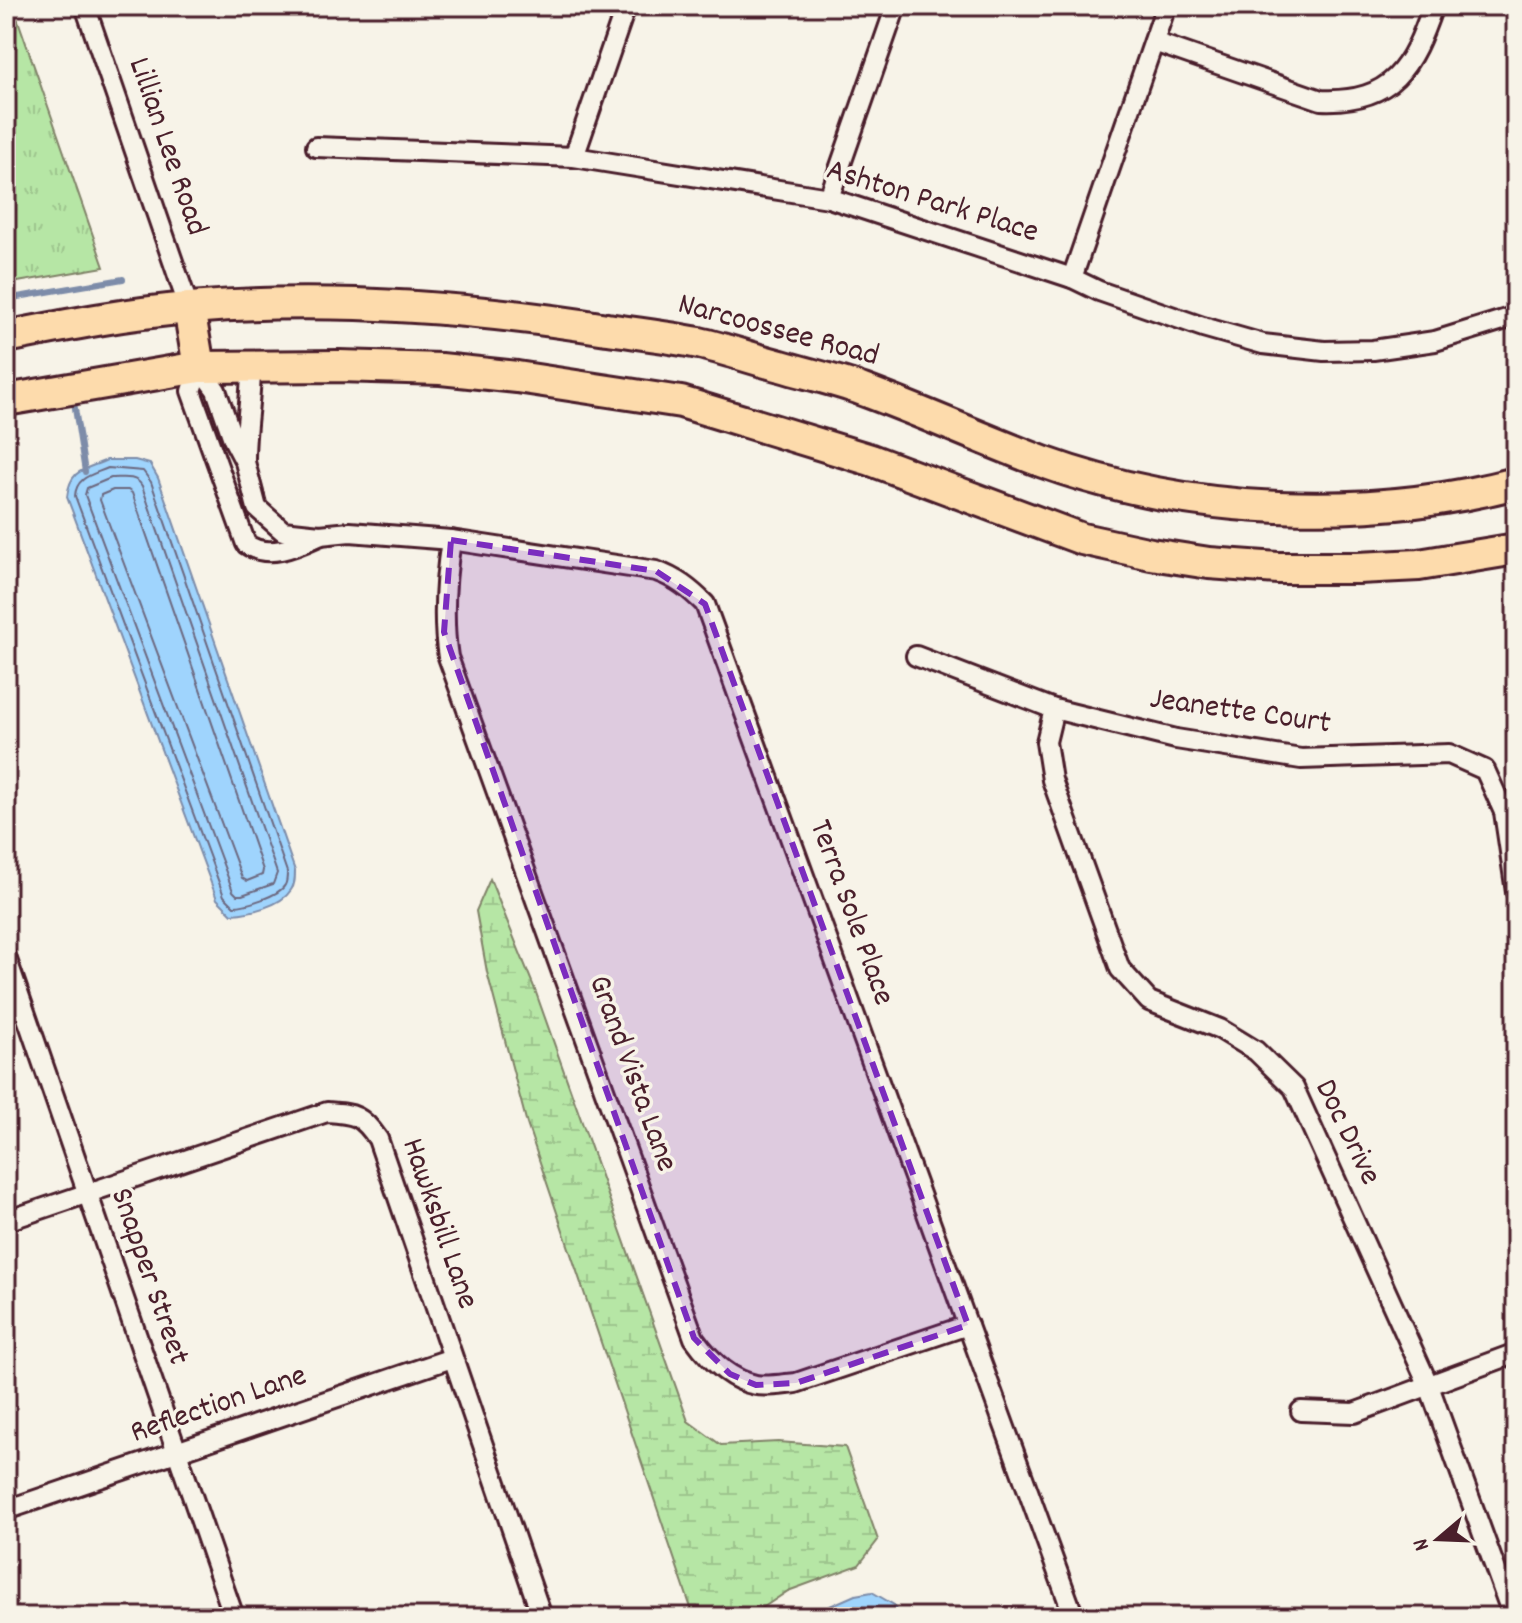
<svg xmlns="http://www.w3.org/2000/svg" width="1522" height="1623" viewBox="0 0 1522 1623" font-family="Dekko,sans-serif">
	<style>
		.grass { fill: url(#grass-tufts); stroke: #808268; stroke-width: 2 }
		.wetland { fill: url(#wetland-marsh); stroke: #808268; stroke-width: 2 }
		.water { fill: #9fd4fd; stroke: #7d8ca9; stroke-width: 2 }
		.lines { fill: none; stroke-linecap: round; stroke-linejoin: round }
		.shore { stroke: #6c677f; stroke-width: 2 }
		.stream { stroke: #7d8ca9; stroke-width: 6 }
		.minor-casing { stroke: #4a1f2b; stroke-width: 24 }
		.primary-casing { stroke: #4a1f2b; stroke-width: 36 }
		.minor { stroke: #f7f3e8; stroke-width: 18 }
		.primary { stroke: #fddbac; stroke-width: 30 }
		.marked { fill: #7b2cbf; fill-opacity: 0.2; stroke: #7b2cbf; stroke-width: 6; stroke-dasharray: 16 10; stroke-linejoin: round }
		.labels { text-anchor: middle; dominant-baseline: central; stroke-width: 7; stroke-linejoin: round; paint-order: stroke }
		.street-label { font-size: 32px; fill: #4a1f2b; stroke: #f7f3e8 }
	</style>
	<defs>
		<pattern id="grass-tufts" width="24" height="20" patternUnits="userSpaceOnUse" patternTransform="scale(2)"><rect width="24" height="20" fill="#b6e6a5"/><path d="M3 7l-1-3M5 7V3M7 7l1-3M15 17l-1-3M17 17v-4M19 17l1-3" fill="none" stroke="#9ec58e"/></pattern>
		<pattern id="wetland-marsh" width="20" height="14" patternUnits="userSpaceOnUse" patternTransform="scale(2)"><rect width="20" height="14" fill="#b6e6a5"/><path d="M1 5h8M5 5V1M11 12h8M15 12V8" fill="none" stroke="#9ec58e"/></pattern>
	</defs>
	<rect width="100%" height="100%" fill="#f7f3e8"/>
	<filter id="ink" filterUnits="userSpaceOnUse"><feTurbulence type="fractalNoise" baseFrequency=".0125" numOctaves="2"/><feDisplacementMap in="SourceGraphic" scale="16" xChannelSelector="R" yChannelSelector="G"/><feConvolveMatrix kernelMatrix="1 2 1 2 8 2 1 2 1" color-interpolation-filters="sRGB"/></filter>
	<g filter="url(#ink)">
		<path class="grass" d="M6 6H13L104 267 6 284Z"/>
		<path class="wetland" d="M490 879 534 987 688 1421 721 1445 778 1442 845 1447 878 1540 859 1565 788 1591 749 1617H694L527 1124 487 972 476 911Z"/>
		<g class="water">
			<path d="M107 460H135L150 464 158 478 295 871C295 878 295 885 291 890 281 906 250 913 232 914L217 899 67 497C70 469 84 470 107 460Z"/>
			<path d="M872 1592 894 1605 898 1617H805L855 1595Z"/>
		</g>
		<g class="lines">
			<g class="shore">
				<path d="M108 468 143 471 151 482 287 872C287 876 287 882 285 885 279 896 245 906 234 906L224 896 75 496C76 477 92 475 108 468Z"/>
				<path d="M111 478C122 478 136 475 142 486L277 873 273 884 242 895H237L233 891 85 495 87 488Z"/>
				<path d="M113 490H128L132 493 263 870 262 875 247 881 242 878 100 500 101 495Z"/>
			</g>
			<g class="stream">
				<path d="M6 299 123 279"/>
				<path d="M74 402 85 472"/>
			</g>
			<g class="minor-casing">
				<g id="minor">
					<path d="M85 6 189 308"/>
					<path d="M1154 42 1321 100C1393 103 1412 67 1433 6"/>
					<path d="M316 147 574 157 829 198 1072 278 1099 291 1203 327 1263 344 1324 351 1373 350 1435 341 1516 316"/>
					<path d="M574 157 626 6"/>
					<path d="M829 198 896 6"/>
					<path d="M1072 278 1166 6"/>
					<path d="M199 367 216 390 233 439 245 462 257 508 283 531 320 535 350 532 451 540 656 571C676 578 690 589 705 604L1074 1617"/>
					<path d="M199 367 191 391 246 544C268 560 297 546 319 536"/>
					<path d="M245 459C245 428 251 399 251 368"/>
					<path d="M451 540C445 579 442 619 448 657L694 1338C709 1359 729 1380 756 1385 768 1387 784 1384 796 1383L968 1325"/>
					<path d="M916 656 1054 709 1176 739 1301 759 1449 754 1485 770 1504 812 1516 892"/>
					<path d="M1054 709 1046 742 1052 780 1120 969 1149 1001 1220 1029 1256 1051 1294 1088 1429 1386 1513 1617"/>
					<path d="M6 957 234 1617"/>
					<path d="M6 1221 327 1112C355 1114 362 1115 378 1139L542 1617"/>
					<path d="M1301 1411 1354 1413 1516 1353"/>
					<path d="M6 1510 452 1358"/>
				</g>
			</g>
			<g class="primary-casing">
				<g id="primary">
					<path d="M189 308 199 367"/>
					<path d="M6 337C66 325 128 313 190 308 329 296 469 307 607 329 637 333 668 337 699 343 726 349 753 359 781 366 808 374 836 380 863 390 923 412 982 439 1043 462 1189 515 1366 522 1516 483"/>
					<path d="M6 400 199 367 339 366 441 369 517 377 681 402 871 460 1082 539 1151 554 1209 563 1278 568H1358L1419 565 1516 549"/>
				</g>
			</g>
			<use href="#minor" class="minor"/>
			<use href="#primary" class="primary"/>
		</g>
	</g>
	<path class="marked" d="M451 540 656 571 705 604 968 1325 796 1383 756 1385 730 1374 694 1338 444 632Z"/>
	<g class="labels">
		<g class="street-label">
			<text transform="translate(166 147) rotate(71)">Lillian Lee Road</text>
			<text transform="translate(932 203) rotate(17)">Ashton Park Place</text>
			<text transform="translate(778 332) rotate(15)">Narcoossee Road</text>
			<text transform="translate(1240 713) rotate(8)">Jeanette Court</text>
			<text transform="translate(850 913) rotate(70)">Terra Sole Place</text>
			<text transform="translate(631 1074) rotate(70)">Grand Vista Lane</text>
			<text transform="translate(1346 1133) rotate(64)">Doc Drive</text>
			<text transform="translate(438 1224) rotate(71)">Hawksbill Lane</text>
			<text transform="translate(148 1277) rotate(71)">Snapper Street</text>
			<text transform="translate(219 1406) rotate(-19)">Reflection Lane</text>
		</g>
	</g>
	<rect width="1522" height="1623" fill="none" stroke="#f7f3e8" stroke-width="32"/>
	<rect x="16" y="16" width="1490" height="1591" fill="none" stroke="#4a1f2b" stroke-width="3" filter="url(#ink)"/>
	<g transform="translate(1438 1539) rotate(251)" stroke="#f7f3e8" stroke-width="6" paint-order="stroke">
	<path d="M0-6L14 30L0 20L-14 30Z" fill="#4a1f2b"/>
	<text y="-12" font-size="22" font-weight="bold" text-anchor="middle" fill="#4a1f2b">N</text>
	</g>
</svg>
